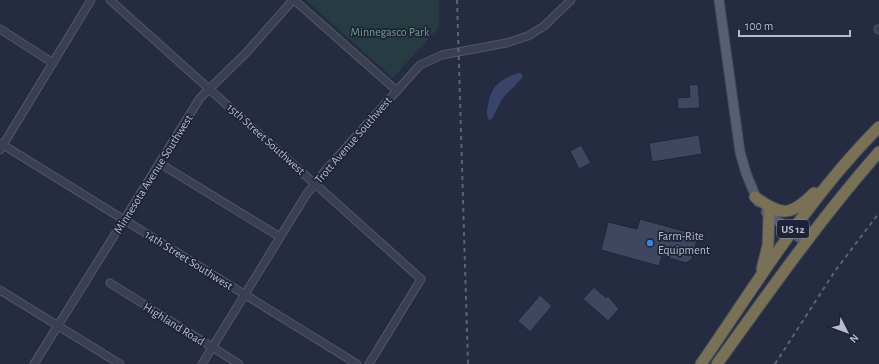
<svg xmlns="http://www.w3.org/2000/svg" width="879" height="364" viewBox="0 0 879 364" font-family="'Alegreya Sans',sans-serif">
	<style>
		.green { fill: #273b43 }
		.water { fill: #38446a }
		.building { fill: #3f4760; stroke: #202639 }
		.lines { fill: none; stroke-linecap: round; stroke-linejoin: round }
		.minor-casing { stroke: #525769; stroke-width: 9 }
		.major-casing { stroke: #43485b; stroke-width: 11 }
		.highway-casing { stroke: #414759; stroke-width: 13 }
		.minor { stroke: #3a3f52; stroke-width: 7 }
		.major { stroke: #585e72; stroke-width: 9 }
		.highway { stroke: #787156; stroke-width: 11 }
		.rail { stroke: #5c6279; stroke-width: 2; stroke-dasharray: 4 4; stroke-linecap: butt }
		.shop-dot { fill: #3f7fe0; stroke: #1e2437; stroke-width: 1.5 }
		.labels { text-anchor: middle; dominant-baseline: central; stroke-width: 3.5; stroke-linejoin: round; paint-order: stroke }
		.shield { fill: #1e2437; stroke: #898e9f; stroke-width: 1 }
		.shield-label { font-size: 11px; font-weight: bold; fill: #b7bbcc }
		.park-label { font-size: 12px; fill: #6d9e81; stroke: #1e2437 }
		.street-label { font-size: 12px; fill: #b7bbcc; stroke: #1e2437 }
		.poi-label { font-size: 12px; fill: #b7bbcc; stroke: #1e2437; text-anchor: start }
	</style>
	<rect width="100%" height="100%" fill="#252c42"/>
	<path class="green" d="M306 0H439V27L393 78Z"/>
	<path class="water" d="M518 73H521L523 77 502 99 492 119 489 120C486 116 487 110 488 105 491 86 500 79 518 73Z"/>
	<g class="building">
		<path d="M698 84 700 108 678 109 677 98 690 97 689 85Z"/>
		<path d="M699 135 702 154 652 162 649 143Z"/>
		<path d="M581 145 591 163 579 169 570 151Z"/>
		<path d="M640 219 698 235 692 259 686 263 662 256 659 266 601 250 608 222 637 229Z"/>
		<path d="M594 287 606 298 608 296 619 309 608 321 583 299Z"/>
		<path d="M540 295 552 306 530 332 518 321Z"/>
	</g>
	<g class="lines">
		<g class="minor-casing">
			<g id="minor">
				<path d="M110 0 421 279 369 364"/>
				<path d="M294 0 396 90"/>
				<path d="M0 29 53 63"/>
				<path d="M878 29 879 30"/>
				<path d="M0 143 357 364"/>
				<path d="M0 150 91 0"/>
				<path d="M159 163 280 237"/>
				<path d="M110 283 239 364"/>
				<path d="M0 290 120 364"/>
				<path d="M34 364 200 98 246 53 293 0"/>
				<path d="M202 364 306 195 324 172 420 65 442 55 506 43 528 36 544 26 571 0"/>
			</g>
		</g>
		<g class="major-casing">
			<g id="major">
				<path d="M719 0 740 152 746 173 758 202"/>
				<path d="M766 212 805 242"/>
			</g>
		</g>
		<g class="highway-casing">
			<g id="highway">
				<path d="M755 197C782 216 790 217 814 193"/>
				<path d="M762 269 768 245 769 214"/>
				<path d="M701 364C757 283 809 197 879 127"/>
				<path d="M717 364C769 292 820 219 879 152"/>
			</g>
		</g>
		<use href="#minor" class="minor"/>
		<use href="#major" class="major"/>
		<use href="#highway" class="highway"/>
		<g class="rail">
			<path d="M457 0 468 364"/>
			<path d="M775 364 835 271 879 213"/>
		</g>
	</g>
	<circle class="shop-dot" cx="650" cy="243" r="4"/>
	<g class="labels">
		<rect class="shield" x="777" y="220" width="32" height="18" rx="3"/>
		<g class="shield-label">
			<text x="793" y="229">US 12</text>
		</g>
		<g class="park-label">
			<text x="390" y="32">Minnegasco Park</text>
		</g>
		<g class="street-label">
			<text transform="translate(266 139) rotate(42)">15th Street Southwest</text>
			<text transform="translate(353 140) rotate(-49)">Trott Avenue Southwest</text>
			<text transform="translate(153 174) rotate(-58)">Minnesota Avenue Southwest</text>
			<text transform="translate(189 260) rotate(32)">14th Street Southwest</text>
			<text transform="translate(174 324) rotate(32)">Highland Road</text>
		</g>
		<g class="poi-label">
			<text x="658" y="236">Farm-Rite<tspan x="658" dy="14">Equipment</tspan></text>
		</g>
	</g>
	<g transform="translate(847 332) rotate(132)" stroke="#1e2437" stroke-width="3" paint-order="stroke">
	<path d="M0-3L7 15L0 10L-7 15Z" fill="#b7bbcc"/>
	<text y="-6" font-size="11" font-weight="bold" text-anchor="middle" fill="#b7bbcc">N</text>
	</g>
	<path d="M739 30v6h111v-6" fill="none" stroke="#b7bbcc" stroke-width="2"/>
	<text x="745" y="30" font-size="12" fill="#b7bbcc" stroke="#1e2437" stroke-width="3" paint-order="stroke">100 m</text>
</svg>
